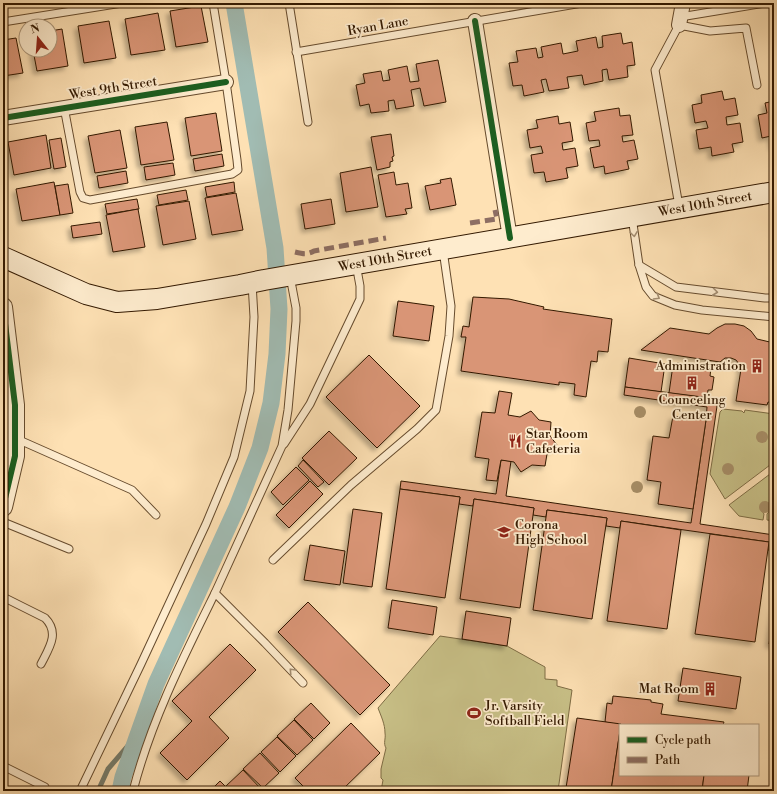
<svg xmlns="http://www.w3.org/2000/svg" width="777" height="794" viewBox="0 0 777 794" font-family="'Libre Bodoni',serif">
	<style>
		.green { fill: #c8c087; stroke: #7e6c44 }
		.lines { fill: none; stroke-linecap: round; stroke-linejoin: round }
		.stream { stroke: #757b6b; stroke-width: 5 }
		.canal { stroke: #a1bcb3; stroke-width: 17 }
		.building { fill: #d99576; stroke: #331900; filter: url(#shadow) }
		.service-casing { stroke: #664b2d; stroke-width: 9 }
		.minor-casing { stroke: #664b2d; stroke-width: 16 }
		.tertiary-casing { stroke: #664b2d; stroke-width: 20 }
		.secondary-casing { stroke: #331900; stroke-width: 22 }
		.service { stroke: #feecce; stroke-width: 7 }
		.minor { stroke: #feecce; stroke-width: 14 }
		.tertiary { stroke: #feecce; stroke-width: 18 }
		.secondary { stroke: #feecce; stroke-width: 20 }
		.quiet { stroke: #8d6e63; stroke-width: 5; stroke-dasharray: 10 5; stroke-linecap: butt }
		.cycleway-casing { stroke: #feecce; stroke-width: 8 }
		.cycleway { stroke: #1b5e20; stroke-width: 6 }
		.tree { fill: #a78e67 }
		.oneway { stroke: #a38d71 }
		.labels { text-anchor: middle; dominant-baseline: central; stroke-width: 3.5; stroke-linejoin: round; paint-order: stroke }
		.street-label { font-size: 13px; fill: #331900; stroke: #feecce }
		.poi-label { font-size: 13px; fill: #331900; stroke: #feecce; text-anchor: start }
	</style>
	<defs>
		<filter id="shadow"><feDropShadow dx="-3.5" dy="3.5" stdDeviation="2" flood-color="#0004"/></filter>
	</defs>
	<rect width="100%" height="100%" fill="#fee1b4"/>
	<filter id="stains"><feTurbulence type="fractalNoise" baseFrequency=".005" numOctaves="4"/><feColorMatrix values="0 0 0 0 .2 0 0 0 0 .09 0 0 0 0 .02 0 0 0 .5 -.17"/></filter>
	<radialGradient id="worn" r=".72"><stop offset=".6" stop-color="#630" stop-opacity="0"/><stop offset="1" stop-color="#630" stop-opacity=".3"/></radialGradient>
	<g class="green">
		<path d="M723 409 742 411 744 413 745 410 774 414V462L725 499 710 474 720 412Z"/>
		<path d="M774 471V521L767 520V514L771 509 770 504 766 502C758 504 760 508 764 514L763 520 739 516 729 505Z"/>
		<path d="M440 636 507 646 545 667V679L557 680V686L572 690 558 791H381L383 780 381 778V769L386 748C383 743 386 739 385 733 385 724 381 716 378 708Z"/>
	</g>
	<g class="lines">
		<path class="stream" d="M98 791 108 769 139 733"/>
		<path class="canal" d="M120 791 123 777 156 684 237 507 260 448 271 403 277 354 279 309 275 248 234 3"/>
	</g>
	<g class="building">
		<path d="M717 3H740L717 7Z"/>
		<path d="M201 6 208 42 176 47 170 11Z"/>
		<path d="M158 13 165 50 131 55 125 19Z"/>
		<path d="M109 21 116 58 84 63 78 26Z"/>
		<path d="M62 29 68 66 37 71 33 50H50V31Z"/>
		<path d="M621 33 623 44 632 42 635 65 627 66 628 77 609 80 607 69 602 70 603 81 584 85 582 75 567 77 569 88 549 91 546 79 541 80 544 92 524 96 522 85 513 86 509 63 518 62 516 51 536 48 538 58 543 57 541 47 561 43 563 54 578 51 576 41 596 37 598 48 603 47 602 36Z"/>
		<path d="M16 38 23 73 3 76V40Z"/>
		<path d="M438 60 446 102 424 106 420 88 411 90 414 106 396 109 394 100 388 101 389 111 371 113 369 104 360 106 356 85 365 83 363 74 381 71 383 81 390 80 388 70 407 66 410 82 419 81 416 64Z"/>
		<path d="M722 91 724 100 735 98 738 115 726 117 727 125 740 123 743 142 732 144 734 152 712 156 711 147 699 149 696 130 708 128 706 121 695 123 692 105 702 103 701 95Z"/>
		<path d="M774 101V147H773L771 136 762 138 758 115 767 113 765 103Z"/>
		<path d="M619 108 620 116 630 115 633 135 622 136 623 142 634 140 638 159 627 161 629 169 605 174 604 166 594 168 590 148 600 146 599 140 589 141 586 123 596 121 594 112Z"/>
		<path d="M216 113 222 151 191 156 185 118Z"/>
		<path d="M558 116 559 124 570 122 573 141 562 143 563 150 575 148 578 166 566 168 568 178 546 182 544 172 534 173 531 155 543 153 541 146 530 148 527 130 538 128 536 120Z"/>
		<path d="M167 122 174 160 141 165 135 127Z"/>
		<path d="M120 130 127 168 95 173 88 136Z"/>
		<path d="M391 134 394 156 392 157 393 161 390 162V167L377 170 371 137Z"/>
		<path d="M46 135 51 168 14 175 8 142Z"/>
		<path d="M61 138 66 167 54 169 49 140Z"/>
		<path d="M222 154 224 166 195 171 193 159Z"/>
		<path d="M173 163 175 175 146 180 144 167Z"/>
		<path d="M371 167 378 207 346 212 340 173Z"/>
		<path d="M126 171 128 183 99 188 97 176Z"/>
		<path d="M394 172 396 185 408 183 412 208 405 209 407 214 386 217 378 175Z"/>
		<path d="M451 178 456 205 430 210 425 186 441 183 440 180Z"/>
		<path d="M54 182 60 215 22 221 16 189Z"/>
		<path d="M234 182 235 192 207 197 205 187Z"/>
		<path d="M68 184 73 213 60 215 55 186Z"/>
		<path d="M186 190 188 200 159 205 157 195Z"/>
		<path d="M236 193 243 230 212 235 205 198Z"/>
		<path d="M137 199 139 209 107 214 105 204Z"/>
		<path d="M331 199 335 224 305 229 301 204Z"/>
		<path d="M189 201 196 239 163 245 156 206Z"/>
		<path d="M138 209 145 247 113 252 106 215Z"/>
		<path d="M100 222 102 234 73 238 71 226Z"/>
		<path d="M473 297 509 299 544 307 543 309 612 319 608 352 598 351 597 362 591 361 586 397 574 395 575 384 559 382V385L461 371 466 337H461L463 326 469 327Z"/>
		<path d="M398 301 434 306 429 341 393 336Z"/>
		<path d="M725 324H735L744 326 751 331 757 339 774 343V403L768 402 767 405 736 401 741 369 739 364 736 360 731 358H725L720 362 641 350 670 328 709 334 717 328Z"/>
		<path d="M369 355 420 406 377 448 326 397Z"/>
		<path d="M629 358 665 364 661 392 625 387Z"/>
		<path d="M677 363 711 368 710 376 714 377 712 390H708L707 398 669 393 673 365H677Z"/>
		<path d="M625 387 718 399 700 524 774 535V551L768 550 769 542 621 521 620 528 606 526 607 518 547 510 546 517 533 515 534 508 474 499 473 506 459 504 460 497 400 489 401 481 496 494 501 460 511 461 506 496 691 523 706 420 707 407 624 395Z"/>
		<path d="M499 391 512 393 508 415 520 417 531 411 539 420 551 422 550 436 557 445 547 454 545 466 532 465 521 472 514 462 501 460 497 481 486 480 489 459 475 457 482 412 495 413Z"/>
		<path d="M673 416 706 420 693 509 658 504 661 482 647 480 653 436 669 438Z"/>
		<path d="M329 431 357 458 329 485 302 458Z"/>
		<path d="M303 460 324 482 318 487 298 466Z"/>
		<path d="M296 467 309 480 283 505 271 492Z"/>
		<path d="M310 481 323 494 289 528 276 515Z"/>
		<path d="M400 489 460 497 445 598 386 589Z"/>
		<path d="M474 499 534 508 520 608 460 599Z"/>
		<path d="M353 509 382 513 372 587 343 583Z"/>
		<path d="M547 510 607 518 592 619 533 610Z"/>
		<path d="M621 521 681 530 667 629 607 621Z"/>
		<path d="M710 534 769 542 755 642 695 634Z"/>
		<path d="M310 545 345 551 340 585 304 580Z"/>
		<path d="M392 600 437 607 433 635 388 628Z"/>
		<path d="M308 602 390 685 360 715 278 632Z"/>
		<path d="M774 608V645L769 644Z"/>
		<path d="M466 611 511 618 507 646 462 639Z"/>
		<path d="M230 644 256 670 209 717 229 738 187 780 160 753 192 721 172 701Z"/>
		<path d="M683 668 741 677 736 709 678 701Z"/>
		<path d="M613 696 651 700V702L663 704 661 714 724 722 723 725H621L605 722 607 703 612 704Z"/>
		<path d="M311 703 330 723 314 739 294 719Z"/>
		<path d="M577 718 621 724 611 791H586L566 788Z"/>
		<path d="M294 720 313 740 297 755 277 736Z"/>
		<path d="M351 723 380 753 341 791H308L295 778Z"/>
		<path d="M620 730V775H704L702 791H611Z"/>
		<path d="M277 737 296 756 280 772 261 752Z"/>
		<path d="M260 753 279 773 263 788 243 769Z"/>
		<path d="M243 770 262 790 260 791H232L226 786Z"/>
		<path d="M704 775H749L747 791H702Z"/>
		<path d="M220 781 230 791H210Z"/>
	</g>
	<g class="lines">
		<g class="service-casing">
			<g id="service">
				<path d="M289 3 308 122"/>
				<path d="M680 17 765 3"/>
				<path d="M3 22 122 3"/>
				<path d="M296 52 582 3"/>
				<path d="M64 107 80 192 83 198 90 200 232 174 238 170 237 160 226 82 213 3"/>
				<path d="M679 206 655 70 679 25 710 31 746 28 757 85"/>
				<path d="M632 217 639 265 646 287 653 296 675 305 702 310 774 317"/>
				<path d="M639 265 676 287 765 298H774"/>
				<path d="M290 276 296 308V321L288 410 282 446 215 593 265 643 303 683"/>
				<path d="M17 439 132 490 156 515"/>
				<path d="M284 444 310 404 360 299V286L356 264"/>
				<path d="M3 522 69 549"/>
				<path d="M273 560 351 485 417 429 436 410 449 336 451 306 443 250"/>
				<path d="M3 597 45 618C60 633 49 648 41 664"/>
				<path d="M3 766 45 787"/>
				<path d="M80 791 141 664 206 524 234 457 250 391 254 317 252 283"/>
				<path d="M133 791C151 721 183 658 215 593"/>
			</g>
		</g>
		<g class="minor-casing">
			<g id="minor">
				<path d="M475 21 510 238"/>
				<path d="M679 25 683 3"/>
				<path d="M3 118 226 82"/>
			</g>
		</g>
		<g class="tertiary-casing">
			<path id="tertiary" d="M3 307 15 405V456L3 507"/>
		</g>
		<g class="secondary-casing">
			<path id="secondary" d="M3 257 86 294 117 302 157 299 240 285 264 280 774 192"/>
		</g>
		<use href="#service" class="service"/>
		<use href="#minor" class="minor"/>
		<use href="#tertiary" class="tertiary"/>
		<use href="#secondary" class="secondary"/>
		<g class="quiet">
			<path d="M470 223 497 219 495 210"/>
			<path d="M295 252C303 254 307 255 314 251L386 238"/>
		</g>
		<g class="cycleway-casing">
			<g id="cycleway">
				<path d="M475 21 510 238"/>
				<path d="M3 118 226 82"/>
				<path d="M3 307 15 405V456L3 507"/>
			</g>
		</g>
		<use href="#cycleway" class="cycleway"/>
	</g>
	<g class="tree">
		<circle cx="640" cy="412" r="6"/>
		<circle cx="762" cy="437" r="6"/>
		<circle cx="728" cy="469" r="6"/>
		<circle cx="637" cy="487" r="6"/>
		<circle cx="765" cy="507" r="6"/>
	</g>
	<defs><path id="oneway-chevron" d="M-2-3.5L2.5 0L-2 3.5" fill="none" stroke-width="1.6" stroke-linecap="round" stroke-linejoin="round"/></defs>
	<g class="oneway">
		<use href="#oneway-chevron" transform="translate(634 234) rotate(82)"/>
		<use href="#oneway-chevron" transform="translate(715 292) rotate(7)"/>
		<use href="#oneway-chevron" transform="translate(657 297) rotate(30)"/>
		<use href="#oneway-chevron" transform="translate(292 671) rotate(-133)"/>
	</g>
	<defs>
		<g id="building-bare" transform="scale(1.08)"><path d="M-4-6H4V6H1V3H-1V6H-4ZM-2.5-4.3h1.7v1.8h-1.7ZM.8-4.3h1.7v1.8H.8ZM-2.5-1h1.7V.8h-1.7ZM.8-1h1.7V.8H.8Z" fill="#8f2418" stroke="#feecce" stroke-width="2.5" paint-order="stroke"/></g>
		<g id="restaurant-bare" transform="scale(1.08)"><path d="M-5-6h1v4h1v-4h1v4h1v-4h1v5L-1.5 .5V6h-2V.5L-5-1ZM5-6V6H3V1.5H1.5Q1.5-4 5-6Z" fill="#8f2418" stroke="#feecce" stroke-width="2.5" paint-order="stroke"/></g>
		<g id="school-bare" transform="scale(1.08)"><path d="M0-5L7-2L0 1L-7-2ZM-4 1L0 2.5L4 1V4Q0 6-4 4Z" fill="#8f2418" stroke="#feecce" stroke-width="2.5" paint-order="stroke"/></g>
		<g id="stadium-bare" transform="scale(1.08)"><path d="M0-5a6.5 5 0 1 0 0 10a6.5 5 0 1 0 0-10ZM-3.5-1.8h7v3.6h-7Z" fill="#8f2418" stroke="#feecce" stroke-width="2.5" paint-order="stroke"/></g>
	</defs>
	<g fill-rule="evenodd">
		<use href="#building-bare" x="757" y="366"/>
		<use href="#building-bare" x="692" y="383"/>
		<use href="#restaurant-bare" x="515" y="441"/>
		<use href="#school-bare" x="504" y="532"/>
		<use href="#building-bare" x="710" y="689"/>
		<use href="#stadium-bare" x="474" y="713"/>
	</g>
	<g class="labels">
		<g class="street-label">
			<text transform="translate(378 26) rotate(-10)">Ryan Lane</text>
			<text transform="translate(113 88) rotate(-9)">West 9th Street</text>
			<text transform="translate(705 204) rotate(-10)">West 10th Street</text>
			<text transform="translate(385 259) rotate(-10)">West 10th Street</text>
		</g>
		<g class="poi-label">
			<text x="746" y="366" text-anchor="end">Administration</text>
			<text x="692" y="400" text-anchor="middle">Counceling<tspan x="692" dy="15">Center</tspan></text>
			<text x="526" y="434">Star Room<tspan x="526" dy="15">Cafeteria</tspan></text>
			<text x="515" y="525">Corona<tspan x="515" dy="15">High School</tspan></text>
			<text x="699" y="689" text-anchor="end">Mat Room</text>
			<text x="485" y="706">Jr. Varsity<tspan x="485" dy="15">Softball Field</tspan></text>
		</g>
	</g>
	<rect width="777" height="794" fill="none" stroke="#fee1b4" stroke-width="16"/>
	<rect x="4" y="4" width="769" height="786" fill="none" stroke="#331900" stroke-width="2"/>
	<rect x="8" y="8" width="761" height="778" fill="none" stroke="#331900"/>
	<rect x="619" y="724" width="140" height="52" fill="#feecce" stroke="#ad987c"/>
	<rect x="627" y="737" width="20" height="6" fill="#1b5e20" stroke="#ad987c"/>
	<text x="655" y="744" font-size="12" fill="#331900">Cycle path</text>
	<rect x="627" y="757" width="20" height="6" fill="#8d6e63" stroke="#ad987c"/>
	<text x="655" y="764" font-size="12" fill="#331900">Path</text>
	<g transform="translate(38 38) rotate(343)"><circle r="19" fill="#feecce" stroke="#ad987c"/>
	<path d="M0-3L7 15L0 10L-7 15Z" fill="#8f2418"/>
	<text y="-6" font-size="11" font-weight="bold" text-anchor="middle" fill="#331900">N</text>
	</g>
	<rect width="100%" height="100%" filter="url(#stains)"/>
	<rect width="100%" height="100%" fill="url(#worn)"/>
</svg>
